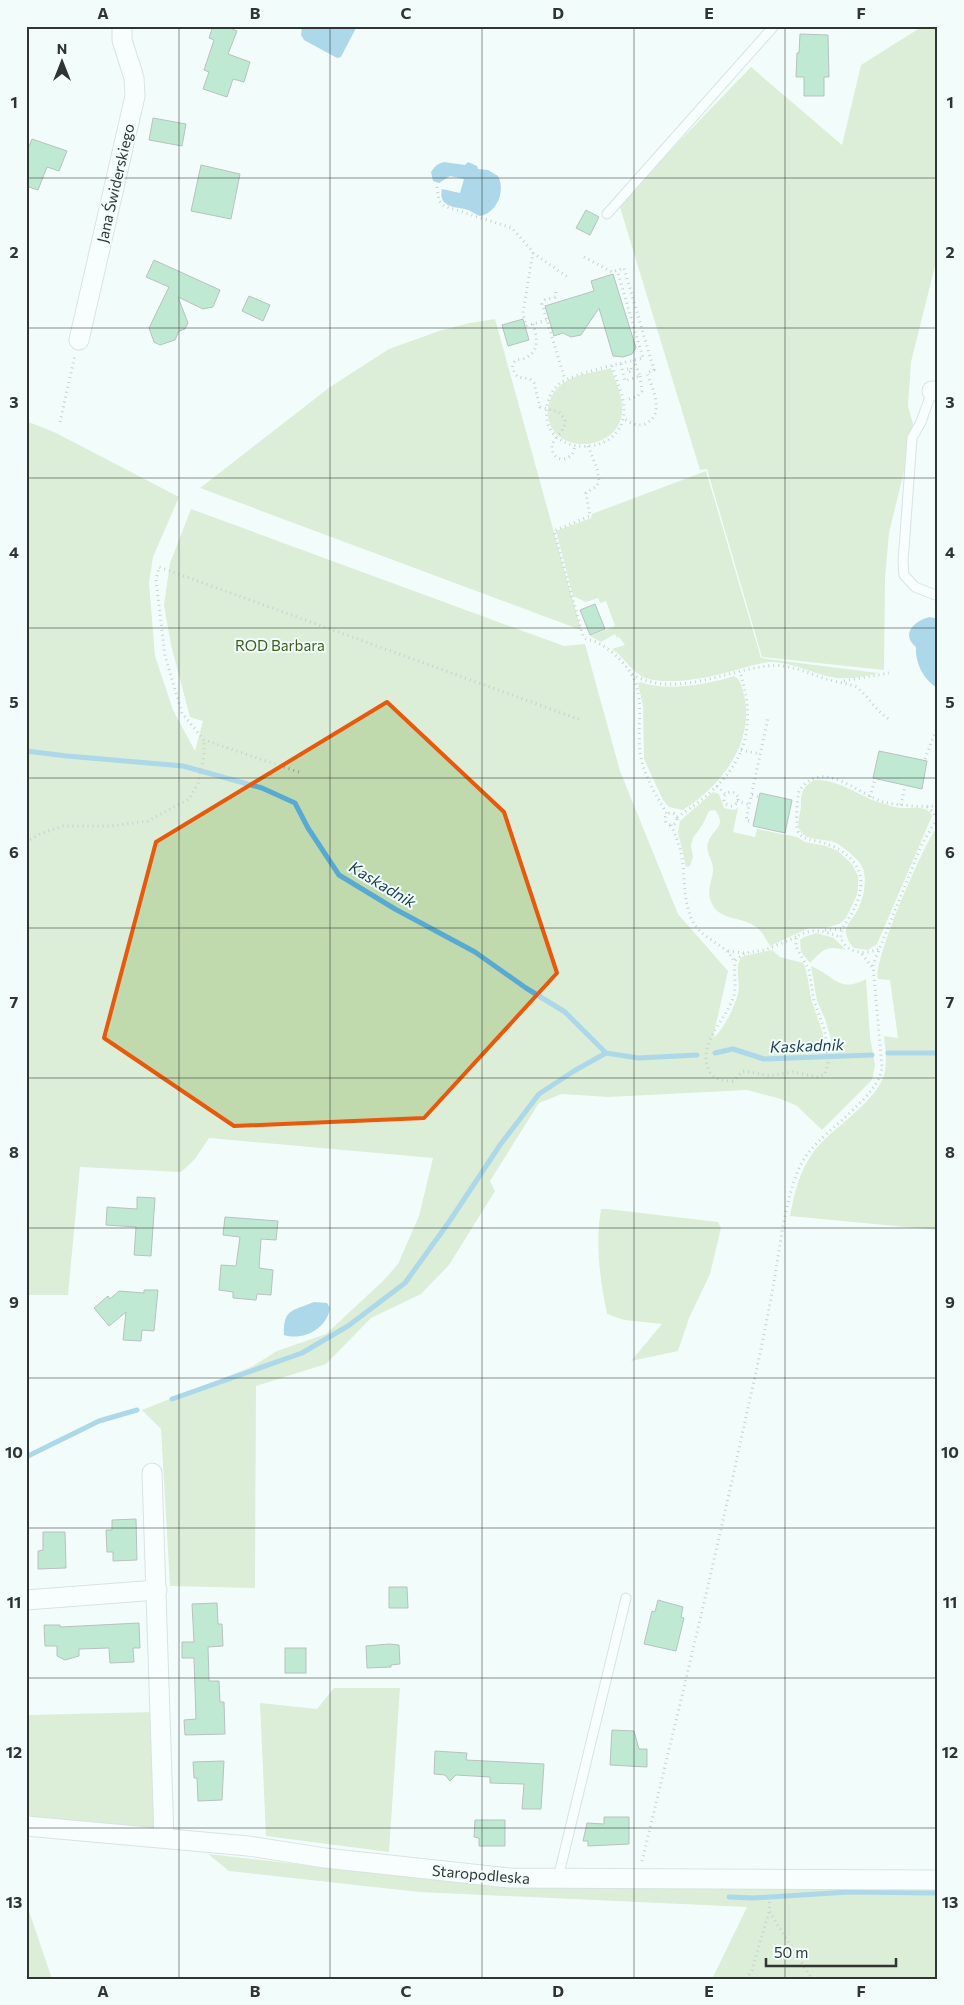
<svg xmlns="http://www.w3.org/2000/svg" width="964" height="2005" viewBox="0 0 964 2005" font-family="Commissioner,sans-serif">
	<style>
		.green { fill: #c0daad }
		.water { fill: #58aad2 }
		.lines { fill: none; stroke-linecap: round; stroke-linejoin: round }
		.stream { stroke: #58aad2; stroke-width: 5 }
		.building { fill: #84d0a4; stroke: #717974 }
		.service-casing { stroke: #b9c4c2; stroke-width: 11 }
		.minor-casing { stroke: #b9c4c2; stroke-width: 21 }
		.path { stroke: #959d9b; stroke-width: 3; stroke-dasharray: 1 4; stroke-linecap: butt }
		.service { stroke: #fff; stroke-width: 9 }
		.minor { stroke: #fff; stroke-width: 19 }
		.marked { fill: none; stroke: #e8590c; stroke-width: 4; stroke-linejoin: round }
		.grid { fill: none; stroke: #303534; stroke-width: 1; stroke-opacity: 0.55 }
		.labels { text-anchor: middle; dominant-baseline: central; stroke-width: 4; stroke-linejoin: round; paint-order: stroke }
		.street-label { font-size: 15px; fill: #303534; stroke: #f2fdfb }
		.park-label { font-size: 15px; fill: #3b5e1a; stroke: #f2fdfb }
		.water-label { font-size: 16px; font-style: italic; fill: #183d4f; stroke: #f2fdfb }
		.neatline { fill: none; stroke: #303534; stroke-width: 2 }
		.grid-label { font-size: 16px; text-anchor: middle; font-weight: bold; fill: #303534 }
	</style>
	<rect width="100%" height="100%" fill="#f2fdfb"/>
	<g class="green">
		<path d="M923 26H938V254L911 362 908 406 913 424 908 455 889 533 885 579 884 670 762 657 707 469 700 470 619 204 751 67 842 145 861 65Z"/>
		<path d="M495 319 581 630 200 488 330 387 389 349 439 331 470 323Z"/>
		<path d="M611 368C615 381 624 398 622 413 617 455 545 455 548 409 549 398 555 389 563 383 576 374 596 372 611 368Z"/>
		<path d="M26 421 54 432 179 497 153 557 149 583 155 656 173 710 195 751 203 721 190 717 171 645 164 605 170 563 191 509 564 646 585 644 620 771 678 914 728 971 713 1038C724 1029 734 1008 738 994 741 982 733 965 743 956L772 950 780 957 803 963C810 978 808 991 813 1005 817 1018 823 1029 824 1042H831V1039L825 1019 817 1001 811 966C834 975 839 994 866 979L870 1037 875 1065 872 1080 822 1130 797 1106 781 1099 747 1090 608 1097 562 1094 539 1103 490 1181 495 1191 449 1265 421 1294 371 1318 326 1364 256 1386 255 1588 170 1586 161 1429 142 1410 251 1367 277 1351 326 1334 384 1280 398 1264 419 1216 433 1158 209 1138 195 1159 181 1172 80 1167 68 1295H26Z"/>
		<path d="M706 471 761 658 878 673C865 677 851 679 837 678 814 675 794 662 770 662 758 663 747 667 736 670 711 677 680 684 653 680 633 677 627 659 612 649L625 645 619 637 617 638 615 634 601 642 590 636 615 626 606 601 600 603 598 598 586 602 573 596 556 531 591 518 592 514Z"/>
		<path d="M734 676C741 679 742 688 744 695 755 743 721 786 683 810L669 807 663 800 644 759 643 706 638 683 641 682C665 692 710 684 734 676Z"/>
		<path d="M815 780C841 779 860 798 885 804 890 806 895 807 900 808 911 809 927 804 932 816L877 944 868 950 854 948C850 944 846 938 846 931 847 923 853 918 857 911 864 898 869 876 860 863 854 856 845 848 836 843 825 838 803 842 799 828 797 821 801 812 801 805 800 793 804 785 815 780Z"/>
		<path d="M713 792 719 794 724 808 734 810 738 808 733 832 755 837 757 829 797 837 805 842 826 846 838 851 852 864 858 876V891L856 897 846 918 839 924 825 928H809L770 946C766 939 762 931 756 927 740 915 717 922 710 899 707 888 713 879 713 869 713 860 705 852 708 843 712 828 728 828 715 810L709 811 703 824 693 838 691 845 693 857 690 866 686 867 678 832 680 821Z"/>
		<path d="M938 825V1230L790 1216C794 1194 799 1173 812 1154 830 1128 880 1101 885 1071 887 1059 885 1047 884 1036L898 1038 890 980 878 979C873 959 924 844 938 825Z"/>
		<path d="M817 933 834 938 846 950C825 945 824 949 810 963L801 952 800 940 804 937Z"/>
		<path d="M601 1209H607L718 1222 721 1228 710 1274 689 1318 678 1351 631 1361 662 1324 624 1320 607 1314C600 1279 595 1245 601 1209Z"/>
		<path d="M334 1688H400L389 1852 266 1836 260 1703 317 1709Z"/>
		<path d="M157 1712 158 1829 26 1816V1715Z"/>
		<path d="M208 1854 339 1869 938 1887V1979H712L747 1907 419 1892 229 1871Z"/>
		<path d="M26 1902 52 1979H26Z"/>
	</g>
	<g class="water">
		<path d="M302 26H357L341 57 337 58 304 40 301 35Z"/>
		<path d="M444 162 465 165 468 162 477 166 478 169 488 170 498 176C506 191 497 213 480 216 475 214 470 210 465 209 453 207 438 206 442 189L460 193 464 179 450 176 439 183 433 181 431 172C435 166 437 164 444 162Z"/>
		<path d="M930 617 938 619V688C924 681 915 663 916 647 900 634 915 620 930 617Z"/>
		<path d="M314 1302 327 1303 330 1308C327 1329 303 1341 284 1335 283 1309 292 1311 314 1302Z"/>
	</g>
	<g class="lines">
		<g class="stream">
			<path d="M26 751 67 756 183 766 262 788 295 803 308 828 339 875 395 909 475 952 526 988 565 1012 606 1053 638 1058 697 1055"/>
			<path d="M715 1053 733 1049 764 1059 872 1055"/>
			<path d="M888 1053H938"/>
			<path d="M172 1399 302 1353 348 1326 405 1283 449 1222 500 1145 539 1094 574 1071 606 1053"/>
			<path d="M26 1457 99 1421 137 1410"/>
			<path d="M729 1897 754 1898 849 1892 938 1893"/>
		</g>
	</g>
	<g class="building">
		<path d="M213 26H225L237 31 228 54 250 62 244 82 233 79 227 97 203 89 209 72 204 70 214 40 209 38Z"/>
		<path d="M800 34 828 35 829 77H824V96H804V77H796L797 53H799Z"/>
		<path d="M153 118 186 124 182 146 149 140Z"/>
		<path d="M32 139 67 151 59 171 47 167 38 190 26 186V154Z"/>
		<path d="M201 165 240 174 231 219 191 211Z"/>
		<path d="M586 210 599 217 590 235 576 228Z"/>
		<path d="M154 260 220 290 213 307 203 309 178 297 188 323 185 329 179 331 175 340 160 345 154 342 149 328 169 287 146 277Z"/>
		<path d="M613 274 636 348 632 354 623 357 613 356 599 308 581 335 571 337 563 333 554 336 545 306 594 291 591 281Z"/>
		<path d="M249 296 270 305 263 321 242 311Z"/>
		<path d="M523 319 529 340 508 346 502 325Z"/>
		<path d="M595 604 605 629 590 635 580 610Z"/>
		<path d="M879 751 927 761 922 789 873 778Z"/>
		<path d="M760 793 792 800 785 833 753 826Z"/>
		<path d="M137 1197 155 1198 151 1256 134 1255 136 1227 106 1225 107 1207 137 1209Z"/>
		<path d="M225 1217 278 1221 276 1240 261 1239 259 1268 273 1270 271 1295 257 1294 256 1300 233 1298V1292L219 1290 221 1265 236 1266 240 1237 223 1235Z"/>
		<path d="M144 1290H158L154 1331 142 1330 141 1341 123 1340 126 1312 109 1326 94 1308 108 1296 110 1299 119 1291 144 1293Z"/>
		<path d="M136 1519 137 1560 113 1561V1552H107L106 1530H112V1520Z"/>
		<path d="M43 1532H65L66 1568 38 1569V1551L43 1550Z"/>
		<path d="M389 1587H407L408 1608H389Z"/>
		<path d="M658 1600 683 1607 681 1617 684 1618 676 1651 644 1644 652 1611 655 1612Z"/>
		<path d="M217 1603 218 1624H222L223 1646 208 1647 209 1681H219L220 1702H224L225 1734 185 1735 184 1720 196 1719 194 1658H182V1642H194L192 1604Z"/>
		<path d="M139 1623 140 1648H133L134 1662 110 1663 109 1648 79 1649V1656L65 1660 57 1656V1646H45L44 1625H60V1627Z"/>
		<path d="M389 1644 399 1645 400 1664 391 1665V1667L367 1668 366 1646Z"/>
		<rect x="285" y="1648" width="21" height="25"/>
		<path d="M612 1730 634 1731 639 1749H647V1767L610 1765Z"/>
		<path d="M435 1751 467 1753 466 1760 544 1764 541 1809H522L524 1784 490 1783V1777L456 1775 450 1781 445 1775 434 1774Z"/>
		<path d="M224 1761 222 1800 198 1801 197 1778H194L193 1762Z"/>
		<path d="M604 1817H629V1844L588 1846V1841H583L587 1823 604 1824Z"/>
		<path d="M475 1820H505V1846H479V1838L474 1837Z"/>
	</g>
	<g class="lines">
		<g class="service-casing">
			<g id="service">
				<path d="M607 214 774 26"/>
				<path d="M932 391 921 422 912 438 903 562 904 575 915 587 938 596"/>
				<path d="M558 1878 626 1598"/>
			</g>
		</g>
		<g class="minor-casing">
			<g id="minor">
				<path d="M79 340 135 96 134 78 122 40V26"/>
				<path d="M932 391H938"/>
				<path d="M152 1473 164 1837"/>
				<path d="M26 1600 157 1590"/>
				<path d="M26 1826 248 1846 325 1858 510 1878 938 1880"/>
			</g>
		</g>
		<g class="path">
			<path d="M437 187 439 201 444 206 512 228 533 252 523 313 526 326 547 320"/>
			<path d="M533 253 569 278"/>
			<path d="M584 257 612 272 624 268 654 370 647 373C652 387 666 415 645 424 637 427 630 423 623 418"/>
			<path d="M556 292 555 297 545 300 542 304 565 380"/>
			<path d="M533 324C537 336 540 352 525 358 522 360 519 359 517 360 509 364 514 373 518 377L530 379 534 383 540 407 559 412 565 419C566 433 552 437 552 448 553 463 573 463 575 446"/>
			<path d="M621 364 625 381 640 376 634 360"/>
			<path d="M612 366C616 379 624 396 624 410 624 460 539 458 547 407 548 398 552 390 559 384 574 373 623 363 643 358L617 270"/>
			<path d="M631 368 632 371 629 372 627 369Z"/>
			<path d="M629 399 638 396 642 391 640 376"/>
			<path d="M60 422 75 355"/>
			<path d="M588 446 597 468 599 481 597 486 586 493 590 516 554 531 583 636C586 641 591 639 596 642 611 649 627 664 634 679 644 701 637 728 640 751 642 773 656 795 667 814"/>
			<path d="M632 674C672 699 724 671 767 666 788 663 807 673 826 679 836 682 846 683 856 687 869 696 875 711 889 719"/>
			<path d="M844 681 889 673"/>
			<path d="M741 750 760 754"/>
			<path d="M925 759 938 725"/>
			<path d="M299 772 204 740 182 713 165 656 156 580 159 567 581 720"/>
			<path d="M717 786 726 795"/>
			<circle cx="731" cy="799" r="7"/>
			<path d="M752 795 759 797"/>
			<path d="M870 797 875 779"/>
			<path d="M737 801 750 805"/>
			<path d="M901 805 905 786"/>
			<path d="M927 807 934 813 936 819"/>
			<circle cx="671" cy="819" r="6"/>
			<path d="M677 817C735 780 762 741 740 672"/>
			<path d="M754 822 746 820 768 718"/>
			<path d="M671 825C677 838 682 852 683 866 685 885 684 902 692 920 702 941 727 943 735 963"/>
			<path d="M26 842 40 834 63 826H111L148 821 189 799 198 783 204 756V740"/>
			<path d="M825 930 842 929"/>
			<path d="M796 937 765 950 745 953 736 960C732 972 738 985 733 998 726 1020 698 1043 708 1068 712 1080 722 1081 733 1081L742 1072 746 1071 769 1076 793 1072 818 1077 825 1074 828 1063 825 1031 814 1001 809 970 796 947V937C812 927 825 931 842 938"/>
			<path d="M878 949C865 956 839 952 841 932 842 927 846 923 849 918 859 902 867 882 855 864 847 853 834 845 820 842 812 840 806 840 799 834 795 827 797 799 799 791 822 757 857 794 884 802 901 806 921 807 938 806"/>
			<path d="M728 951 744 953"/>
			<path d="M862 954 872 967"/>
			<path d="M642 1861C679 1709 716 1556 749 1403 758 1364 766 1326 773 1287 779 1255 782 1222 791 1191 795 1177 800 1163 809 1152 826 1130 881 1094 882 1067L873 965 921 846 938 817"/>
			<path d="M770 1897 769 1911 812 1979"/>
			<path d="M746 1979 752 1970 769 1912"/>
		</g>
		<use href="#service" class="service"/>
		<use href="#minor" class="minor"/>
	</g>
	<path d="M0 0H964V2005H0ZM387 702 504 812 557 973 424 1118 234 1126 104 1038 156 842Z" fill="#f2fdfb" fill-opacity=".55" fill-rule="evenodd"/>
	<path class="marked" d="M387 702 504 812 557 973 424 1118 234 1126 104 1038 156 842Z"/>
	<path class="grid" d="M179 26V1979M330 26V1979M482 26V1979M634 26V1979M785 26V1979M26 178H938M26 328H938M26 478H938M26 628H938M26 778H938M26 928H938M26 1078H938M26 1228H938M26 1378H938M26 1528H938M26 1678H938M26 1828H938"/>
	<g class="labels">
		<g class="street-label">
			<text transform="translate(115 183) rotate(-77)">Jana Świderskiego</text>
			<text transform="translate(481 1874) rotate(5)">Staropodleska</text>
		</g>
		<g class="park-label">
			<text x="280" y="645">ROD Barbara</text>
		</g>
		<g class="water-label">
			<text transform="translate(383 884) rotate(31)">Kaskadnik</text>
			<text transform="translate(807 1045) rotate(-2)">Kaskadnik</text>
		</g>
	</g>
	<rect width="964" height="2005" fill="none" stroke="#f2fdfb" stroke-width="55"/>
	<g transform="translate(62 62)" stroke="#f2fdfb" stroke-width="4" paint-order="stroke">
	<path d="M0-4L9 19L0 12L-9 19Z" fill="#303534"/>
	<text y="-8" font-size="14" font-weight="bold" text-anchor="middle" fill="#303534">N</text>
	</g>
	<path d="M766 1958v8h130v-8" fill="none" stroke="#303534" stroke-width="2.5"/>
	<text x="774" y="1958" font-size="15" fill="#303534" stroke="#f2fdfb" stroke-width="4" paint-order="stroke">50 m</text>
	<rect x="28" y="28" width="908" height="1950" class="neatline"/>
	<g class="grid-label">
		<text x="103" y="19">A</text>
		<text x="255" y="19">B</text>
		<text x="406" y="19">C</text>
		<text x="558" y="19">D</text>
		<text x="709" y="19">E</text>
		<text x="861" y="19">F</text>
		<text x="14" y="108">1</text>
		<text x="950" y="108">1</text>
		<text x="14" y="258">2</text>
		<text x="950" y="258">2</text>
		<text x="14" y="408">3</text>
		<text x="950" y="408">3</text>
		<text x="14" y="558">4</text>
		<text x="950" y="558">4</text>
		<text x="14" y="708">5</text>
		<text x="950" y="708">5</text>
		<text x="14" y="858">6</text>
		<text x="950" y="858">6</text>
		<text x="14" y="1008">7</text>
		<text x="950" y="1008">7</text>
		<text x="14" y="1158">8</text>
		<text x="950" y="1158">8</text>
		<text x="14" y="1308">9</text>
		<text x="950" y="1308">9</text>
		<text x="14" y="1458">10</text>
		<text x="950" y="1458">10</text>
		<text x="14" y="1608">11</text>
		<text x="950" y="1608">11</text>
		<text x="14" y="1758">12</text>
		<text x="950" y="1758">12</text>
		<text x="14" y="1908">13</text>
		<text x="950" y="1908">13</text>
		<text x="103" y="1997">A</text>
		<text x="255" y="1997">B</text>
		<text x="406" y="1997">C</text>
		<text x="558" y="1997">D</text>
		<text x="709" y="1997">E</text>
		<text x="861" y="1997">F</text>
	</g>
</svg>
